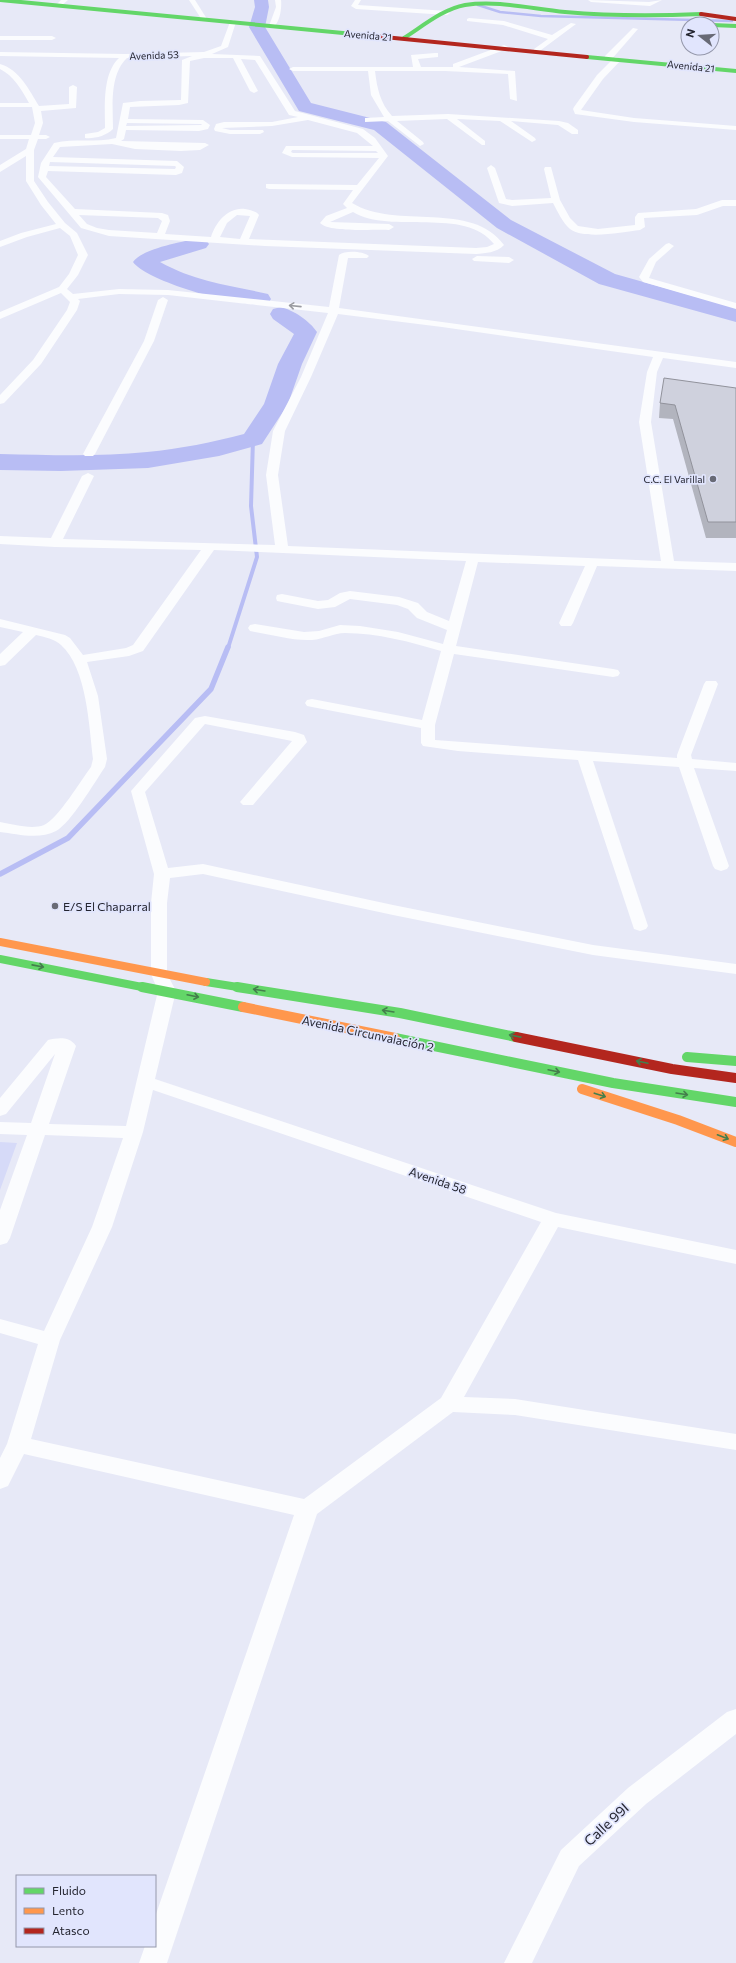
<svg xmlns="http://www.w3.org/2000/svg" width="736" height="1963" viewBox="0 0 736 1963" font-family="Commissioner,sans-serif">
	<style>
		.green { fill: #d6daf8 }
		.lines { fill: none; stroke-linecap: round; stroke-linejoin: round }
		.stream-far2 { stroke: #b8bdf4; stroke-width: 2.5 }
		.stream-far1 { stroke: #b8bdf4; stroke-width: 4 }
		.stream { stroke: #b8bdf4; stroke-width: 5.5 }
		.river { fill: #b8bdf4; fill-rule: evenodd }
		.street { fill: #fbfcfe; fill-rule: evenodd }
		.fast-far2 { stroke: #63d668; stroke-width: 4 }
		.fast-far1 { stroke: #63d668; stroke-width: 8 }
		.fast { stroke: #63d668; stroke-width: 10 }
		.slow-far1 { stroke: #ff974d; stroke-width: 8 }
		.slow { stroke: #ff974d; stroke-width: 10 }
		.jam-far1 { stroke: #b3261e; stroke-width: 4 }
		.jam { stroke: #b3261e; stroke-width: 10 }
		.wall { fill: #b2b4be }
		.building { fill: #cfd1dd; stroke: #91929b }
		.oneway { stroke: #9a9ba1 }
		.oneway2 { stroke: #447e4c }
		.poi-dot { fill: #686a76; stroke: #e1e5fd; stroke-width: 1.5 }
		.labels { text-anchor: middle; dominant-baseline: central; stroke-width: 3.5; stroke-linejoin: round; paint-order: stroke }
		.far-street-label { font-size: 10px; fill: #242530; stroke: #e1e5fd }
		.far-poi-label { font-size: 10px; fill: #242530; stroke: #e1e5fd; text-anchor: end }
		.poi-label { font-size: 12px; fill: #242530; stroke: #e1e5fd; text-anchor: start }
		.street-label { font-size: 12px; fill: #242530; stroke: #e1e5fd }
		.near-street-label { font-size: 14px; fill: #242530; stroke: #e1e5fd }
	</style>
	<rect width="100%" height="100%" fill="#e7e9f7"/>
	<path class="green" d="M0 1142 17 1143 0 1190Z"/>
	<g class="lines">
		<path class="stream-far2" d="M478 5 500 12 541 16 732 21"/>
		<path class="stream-far1" d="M228 648 257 557 251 506 253 439"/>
		<path class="stream" d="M0 874 68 838 211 689 228 647"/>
		<g class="river">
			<path d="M254 0H268L269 7 265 27 311 103 386 122 511 220 615 274 736 308V322L599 284 497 228 374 130 299 111 249 27 255 7Z"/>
			<path d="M199 238 206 240 209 244 206 248 160 262C196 282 229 285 268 294L271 299 268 304C244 309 147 282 133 262 143 248 183 242 199 238Z"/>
			<path d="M281 307C293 310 310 321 317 332L302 364 288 404 262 444 219 456 148 468 61 471 0 470V454C49 455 99 457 147 452 180 449 213 442 244 434L264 404 278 364 294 334 273 319 270 314 273 309Z"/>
		</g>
		<g class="street">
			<path d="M61 0H68L61 6H57L56 5Z"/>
			<path d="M189 0H195L207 19 206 20H202Z"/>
			<path d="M275 0H281C282 8 280 24 272 28L269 26 276 7Z"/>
			<path d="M355 0H361L358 5 447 11 450 13 447 15 356 9 351 6Z"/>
			<path d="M588 0 649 2 662 0 650 6 591 2Z"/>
			<path d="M469 18 504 21 552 35 571 23 576 24 537 53H534V49L548 39 503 25 467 21V19Z"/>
			<path d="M233 20 236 22 228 47 212 54 260 56 295 111 363 129 375 138 388 156 352 203C396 230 472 200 504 245 496 253 486 253 476 254L265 246 109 236 81 228 38 177 41 163 54 143C75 138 96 143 116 138L123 103 140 101 181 100 182 60 192 56 127 58C109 75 113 107 113 129 106 136 94 139 85 138V134L98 132 105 128C105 107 102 74 119 58L0 56V52L125 54 204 52 221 46 230 22ZM204 58H233L250 91 254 93 258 91 241 59 255 60 289 115 298 117 272 122H224L216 124 214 129 215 131 230 134H260L264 132 263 130H230L222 128 272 126 308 120 357 133 373 146H286L282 153 292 157 379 158 357 185 266 184V188L269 189 353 190 343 204 347 208 326 216 320 223C330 233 374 229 389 230L394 227 389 224 330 222 353 212C391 235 465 206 494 244L487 247 476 248 249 239 259 215C256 211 250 210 245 209 228 207 216 222 211 237L165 234 170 221 168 215 162 213 75 209 46 177 48 171 176 175 182 173 184 167 177 161 53 157 60 147 112 144 135 149 181 151 200 150 209 145 205 143 121 141 124 139 126 130 199 131 208 129 210 125 203 120 128 119 130 107 179 105 188 103 190 61ZM127 123 201 124 202 125 126 126ZM292 150 376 151 378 153H293L291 152ZM50 162 175 166 176 167 175 169 49 166ZM79 215 158 218 162 221 157 233 109 230 97 228 87 224ZM237 215 250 216 240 239 220 237 227 223Z"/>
			<path d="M633 28 638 29 611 60H605V56Z"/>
			<path d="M0 36H52L56 38 52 40H0Z"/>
			<path d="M504 45 508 47 507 49 459 67 515 71 517 101 510 99 508 74 445 71H375C377 88 380 103 392 116L448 114 559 121 568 123 578 130V134H572L558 125 511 121 535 138 536 140 532 142 500 121 457 119 485 141V145H482L447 119 397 121 423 142 424 144 420 146 388 121 365 122V118L384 117 371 95 368 71H293L289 69 293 67H413L411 55 435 53H438V57L418 59 421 67H453V64Z"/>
			<path d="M615 57 622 59 603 79 581 110 634 118 736 126V130L634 122 575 114 573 109 574 107 597 75Z"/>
			<path d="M0 64C20 70 29 90 39 106L69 104V87L73 85 77 87 76 108 41 111 43 123 39 135H46L50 137 46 139H38L34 150V181L48 202 65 223 77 233 88 255 78 275 67 289 73 294 119 289 168 290 329 307 339 255C345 250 363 251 369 256L367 258H348L339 308 736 362V368L663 358 657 372 651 422 674 561 736 563V571L597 566 573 623 571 626H561L559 623 585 566 478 562 456 646 613 669 618 670 620 673 618 676 613 677 454 654 435 725V740L677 758V755L704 684 706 681H716L718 684 691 755 692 759 736 763V771L694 768 729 866 727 869 721 871 715 869 713 866 679 767 593 761 648 926 646 929 640 931 634 929 578 760 458 751 423 746 421 743V728L312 707 307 706 305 703 307 700 312 699 422 720 441 651C411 642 377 633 345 633 334 633 324 639 312 640 293 641 274 635 255 632L250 631 248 628 250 625 255 624 304 632 319 631 340 625 360 626 398 632 443 644 447 630 417 618 408 609 397 605 350 599 335 607 318 609 282 602 277 601 276 598 277 595 282 594 318 601 328 600 340 593 350 591 399 597 418 603 427 612 449 621 466 561 214 550 143 651 129 656 87 662 98 696 107 759 105 767C94 783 71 823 56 831 39 840 17 834 0 832V822C13 824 31 830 44 825 58 819 81 780 91 767L93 759C89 726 87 668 61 645 55 639 44 637 36 635L5 665 0 666V654L23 632 0 627V619L65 635 70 638 83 655 126 648 133 645 201 550 55 547 0 544V536L51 538 82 476 88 473 94 476 63 539 275 545 266 475 273 431 301 377 328 313 168 295 119 294 78 299 80 301 77 310 41 364 4 403 0 404V395L33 360 67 310 70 302 61 293 0 319V312L59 287 69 274 78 255 70 236 60 228 27 237 0 247V241L21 233 56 224 41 205 26 181V156L0 172V165L26 149 29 139H0V135H31L35 123 32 107H0V103H29C21 89 14 76 0 69ZM338 314 442 327 653 357 647 372 639 422 661 561 288 546 278 475 285 431 311 377Z"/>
			<path d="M491 165 495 168 506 199 512 200 551 198 544 169 545 167H551L560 200 570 218 578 226 598 229 635 225V217L638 213 696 209 722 200H736V206H723L697 215 644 218 645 227 640 230C623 232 585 240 570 229 562 222 558 212 553 203L512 206 499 203 487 168Z"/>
			<path d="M669 243 674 246 656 262 649 278 736 303V309L643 282 639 277 649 259 666 244Z"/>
			<path d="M477 256 509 257 514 260 509 263 474 261 472 259Z"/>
			<path d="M163 297 168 300 154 341 95 454 93 456H85L83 454 144 341 158 300Z"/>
			<path d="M205 716 295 732 304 735 307 742 253 805H243L240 802 292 741 205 724 145 792 168 868 203 864 393 905 593 945 736 964V974L593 955 393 915 203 874 170 878 167 903V974L176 991 155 1079 556 1213 736 1250V1264L558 1227 464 1397 515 1399 736 1434V1450L515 1415 453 1412 317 1514 167 1963H139L145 1946H155V1917L294 1515 24 1454 8 1486 0 1489V1458L7 1444 38 1344 0 1333V1319L44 1331 92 1227 123 1138 45 1135 10 1238 7 1243 0 1245V1210L27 1135 0 1134V1122L31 1123 55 1054 6 1114 0 1116V1098L48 1040C58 1038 69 1036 76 1046L49 1124 126 1126 158 991 151 974V903L154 874 131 791 195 718ZM153 1090 541 1222 441 1398 304 1499 31 1439 60 1340 112 1227 143 1132Z"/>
			<path d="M736 1709V1734L646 1804 579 1866 532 1963H504L561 1850 628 1788 727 1712Z"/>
		</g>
		<g class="fast-far2">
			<path d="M0 0 364 35"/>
			<path d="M712 25 736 26"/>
			<path d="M404 38C423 26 443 9 465 5 498 0 532 9 565 12 610 16 656 16 701 14"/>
			<path d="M587 57 736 71"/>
		</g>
		<g class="fast-far1">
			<path d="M0 959 147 988"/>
			<path d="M206 982 244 988"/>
		</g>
		<g class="fast">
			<path d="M142 987 243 1007"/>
			<path d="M237 987 400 1013 516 1037"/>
			<path d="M395 1038 613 1083 736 1102"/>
			<path d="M687 1057 736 1061"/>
		</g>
		<path class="slow-far1" d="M0 942 206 982"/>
		<g class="slow">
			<path d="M243 1007 395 1038"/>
			<path d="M582 1089 678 1120 736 1142"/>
		</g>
		<g class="jam-far1">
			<path d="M701 14 736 19"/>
			<path d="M364 35 587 57"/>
		</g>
		<path class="jam" d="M516 1037 672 1069 736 1078"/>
	</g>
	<path class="wall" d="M736 388V538H706L673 419 659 418 660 403Z"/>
	<path class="building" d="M664 378 736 388V522H708L675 405 660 403Z"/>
	<defs><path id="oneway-shaft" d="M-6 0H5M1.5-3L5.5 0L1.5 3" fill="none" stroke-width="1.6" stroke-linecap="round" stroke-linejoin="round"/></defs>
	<use class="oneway" href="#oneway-shaft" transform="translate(295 306) rotate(-174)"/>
	<g class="oneway2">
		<use href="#oneway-shaft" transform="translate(38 966) rotate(11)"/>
		<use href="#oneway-shaft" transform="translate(259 990) rotate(-171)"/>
		<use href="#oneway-shaft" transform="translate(193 996) rotate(12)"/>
		<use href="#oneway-shaft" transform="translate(388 1011) rotate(-171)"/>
		<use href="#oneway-shaft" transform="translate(515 1036) rotate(-169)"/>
		<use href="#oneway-shaft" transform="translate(642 1062) rotate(-168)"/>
		<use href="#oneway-shaft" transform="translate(554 1071) rotate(12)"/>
		<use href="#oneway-shaft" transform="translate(682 1094) rotate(9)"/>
		<use href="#oneway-shaft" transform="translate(600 1095) rotate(18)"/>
		<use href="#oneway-shaft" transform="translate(723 1137) rotate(21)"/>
	</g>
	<g class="poi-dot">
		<circle cx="713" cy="479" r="4"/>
		<circle cx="55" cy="906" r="4"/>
	</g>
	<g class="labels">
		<g class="far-street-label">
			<text transform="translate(368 35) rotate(5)">Avenida 21</text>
			<text transform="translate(154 55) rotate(-2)">Avenida 53</text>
			<text transform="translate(691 66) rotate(6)">Avenida 21</text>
		</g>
		<g class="far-poi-label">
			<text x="705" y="479">C.C. El Varillal</text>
		</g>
		<g class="poi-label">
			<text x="63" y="906">E/S El Chaparral</text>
		</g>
		<g class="street-label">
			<text transform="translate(368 1033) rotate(12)">Avenida Circunvalación 2</text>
			<text transform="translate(438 1180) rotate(19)">Avenida 58</text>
		</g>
		<g class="near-street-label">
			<text transform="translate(606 1824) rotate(-43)">Calle 99I</text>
		</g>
	</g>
	<rect x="16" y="1875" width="140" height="72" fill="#e1e5fd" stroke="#9598ab"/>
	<rect x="24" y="1888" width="20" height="6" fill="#63d668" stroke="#9598ab"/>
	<text x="52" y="1895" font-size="12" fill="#242530">Fluido</text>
	<rect x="24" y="1908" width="20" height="6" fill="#ff974d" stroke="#9598ab"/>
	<text x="52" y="1915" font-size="12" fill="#242530">Lento</text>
	<rect x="24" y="1928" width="20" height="6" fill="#b3261e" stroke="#9598ab"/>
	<text x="52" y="1935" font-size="12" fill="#242530">Atasco</text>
	<g transform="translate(700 36) rotate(287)"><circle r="19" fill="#e1e5fd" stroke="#9598ab"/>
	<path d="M0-3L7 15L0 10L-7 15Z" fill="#686a76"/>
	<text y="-6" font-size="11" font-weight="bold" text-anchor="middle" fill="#242530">N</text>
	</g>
</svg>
